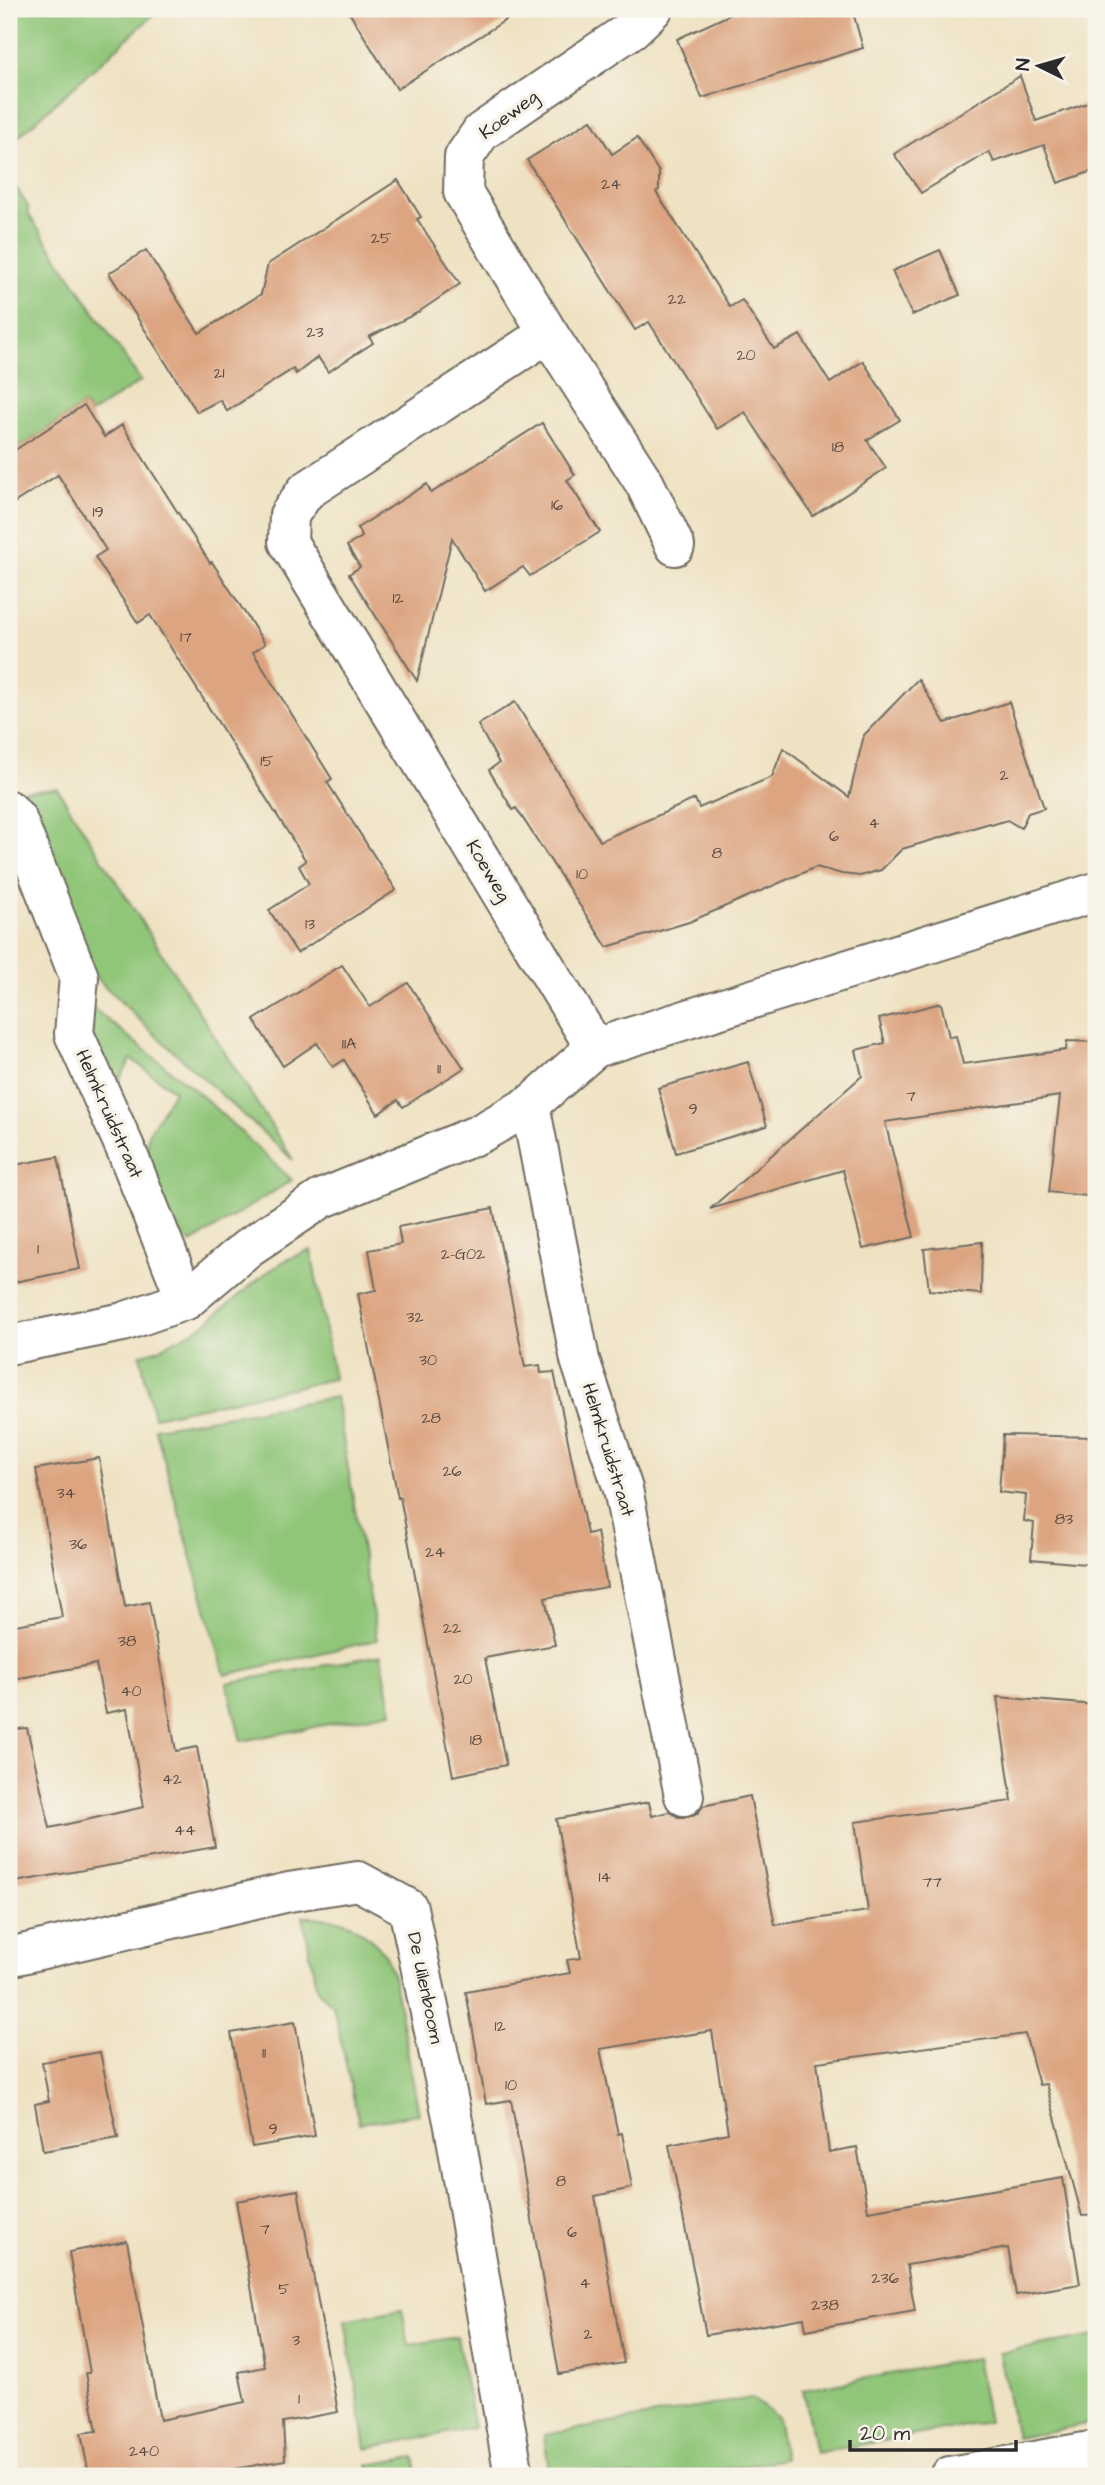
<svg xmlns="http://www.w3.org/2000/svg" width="1105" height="2485" viewBox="0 0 1105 2485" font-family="'Architects Daughter',sans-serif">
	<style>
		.green { fill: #90c679; stroke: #5e7852; stroke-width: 2 }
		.building { fill: #dca480 }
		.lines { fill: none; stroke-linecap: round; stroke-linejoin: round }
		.minor-casing { stroke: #706b60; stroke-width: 42 }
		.tertiary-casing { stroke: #706b60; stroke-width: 42 }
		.minor { stroke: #fff; stroke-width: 38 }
		.tertiary { stroke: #fff; stroke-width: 38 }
		.labels { text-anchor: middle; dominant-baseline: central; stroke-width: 7; stroke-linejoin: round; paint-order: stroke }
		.number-label { font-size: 16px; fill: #574940 }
		.street-label { font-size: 19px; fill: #2b2b2b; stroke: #f7f3e8 }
	</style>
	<rect width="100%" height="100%" fill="#f7f3e8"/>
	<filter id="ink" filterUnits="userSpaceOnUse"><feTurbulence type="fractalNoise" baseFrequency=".0143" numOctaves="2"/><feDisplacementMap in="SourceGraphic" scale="14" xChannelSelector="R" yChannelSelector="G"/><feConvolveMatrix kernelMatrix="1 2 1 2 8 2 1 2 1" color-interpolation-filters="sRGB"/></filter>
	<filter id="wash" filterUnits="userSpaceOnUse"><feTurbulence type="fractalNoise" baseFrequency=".00686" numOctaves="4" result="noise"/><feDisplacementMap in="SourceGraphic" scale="28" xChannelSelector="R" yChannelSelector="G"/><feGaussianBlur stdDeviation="1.57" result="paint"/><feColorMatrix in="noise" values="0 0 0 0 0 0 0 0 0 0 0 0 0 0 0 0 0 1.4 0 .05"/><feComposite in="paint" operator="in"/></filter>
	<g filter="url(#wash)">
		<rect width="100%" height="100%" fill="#efe2c3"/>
		<g class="green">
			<path d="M9 9H160L9 145Z"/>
			<path d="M9 177 28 206 29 215 141 381 90 414 84 405 9 454Z"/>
			<path d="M57 788 293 1160 148 1028 82 964 20 791Z"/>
			<path d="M83 1000 201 1095 292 1180 191 1243 176 1232 147 1160 148 1134 174 1091 131 1059 111 1096Z"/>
			<path d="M311 1250 334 1379 154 1417 140 1355 159 1349 201 1327 265 1274 286 1260Z"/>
			<path d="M336 1397 377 1640 225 1675 155 1428Z"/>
			<path d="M381 1655 392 1712 241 1741 227 1683Z"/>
			<path d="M303 1916 339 1920 352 1925 372 1940 386 1955 394 1980 419 2114 359 2123 333 2005 317 1990Z"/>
			<path d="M402 2309 409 2345 457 2337 474 2428 366 2448 345 2320Z"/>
			<path d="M1096 2336V2422L1016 2438 999 2353Z"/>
			<path d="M976 2358 988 2422 815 2453 803 2390Z"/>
			<path d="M751 2398 777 2417 784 2459 687 2476H550L544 2435Z"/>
			<path d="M414 2457 418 2476H371L368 2465Z"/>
		</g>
		<g id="blocks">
			<g class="building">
				<path d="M347 9H523L397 89Z"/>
				<path d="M742 9H852L863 48 702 98 677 39Z"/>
				<path d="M1020 76 1036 121 1096 100V170L1058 183 1044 145 994 162 989 152 921 193 894 154Z"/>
				<path d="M591 120 612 154 637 138 659 172V190L656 192 730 307 742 300 774 349 800 335 830 383 863 361 900 420 867 440 886 468 813 516 745 412 717 429 649 322 635 330 527 160Z"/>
				<path d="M398 180 421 217 417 219 460 284 417 313 369 337 373 343 328 372 318 357 296 374 293 369 227 411 220 400 197 412 109 273 146 250 199 333 261 294 268 264Z"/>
				<path d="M940 250 960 295 912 315 892 271Z"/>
				<path d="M84 405 104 437 122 425 210 563 212 562 265 644 253 652 332 779 327 782 396 890 297 953 269 910 309 884 299 866 306 861 150 615 138 623 95 557 106 550 58 475 9 506V454Z"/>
				<path d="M542 423 575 475 567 480 600 532 530 576 523 567 485 591 452 538 417 681 349 574 360 567 347 546 362 537 357 528 389 508 427 484 431 493Z"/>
				<path d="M918 679 945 723 1009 702 1044 808 1028 813 1021 828 1007 820 991 825 990 823 902 849 881 870 860 876 842 874 816 867 689 922 607 947 516 808 513 810 489 770 499 763 478 725 515 702 600 841 695 799 699 808 772 777 783 748 849 797 864 735Z"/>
				<path d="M342 965 370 1007 408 983 464 1068 403 1107 398 1100 378 1114 344 1060 333 1067 317 1043 283 1066 254 1020Z"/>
				<path d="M941 1003 949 1037 956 1036 963 1064 1066 1050 1067 1041 1096 1042V1197L1049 1192 1060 1096 885 1122 914 1237 863 1249 843 1170 710 1209 862 1076 856 1050 885 1043 879 1019Z"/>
				<path d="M748 1062 767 1126 676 1153 658 1088Z"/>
				<path d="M58 1157 80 1269 9 1283V1166Z"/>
				<path d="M493 1208 525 1367 540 1365 541 1373 554 1372 587 1534 597 1532 607 1587 545 1598 555 1645 485 1658 506 1765 453 1776 400 1497 398 1498 358 1294 376 1290 369 1250 401 1244 398 1227Z"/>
				<path d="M982 1242 981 1294 929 1290 924 1249Z"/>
				<path d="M1003 1435 1096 1437V1565L1031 1559 1034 1523 1024 1521 1026 1495 999 1492Z"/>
				<path d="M99 1458 125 1607 149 1602 176 1751 197 1747 215 1847 9 1883V1730L27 1728 50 1828 144 1807 127 1709 106 1713 96 1664 9 1680V1626L62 1617 36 1469Z"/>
				<path d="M997 1697 1096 1705V2215L1082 2216 1046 2084 1039 2085 1025 2034 817 2062 829 2152 857 2147 868 2211 1063 2178 1080 2284 1016 2295 1008 2248 907 2265 915 2311 806 2330 804 2318 706 2335 669 2145 728 2133 712 2031 600 2049 618 2134 622 2133 632 2188 595 2196 624 2363 559 2374 511 2100 486 2104 466 1992 570 1973 567 1960 581 1958 556 1819 649 1802 652 1816 670 1812 678 1817H688L698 1813 703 1806 750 1796 775 1925 868 1911 855 1822 1012 1801Z"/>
				<path d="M295 2022 315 2136 252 2147 231 2033Z"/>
				<path d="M100 2052 118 2138 43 2151 35 2104 49 2101 42 2062Z"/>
				<path d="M298 2190 338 2412 283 2422 285 2460 194 2476H89L81 2433 97 2431 86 2373H90L69 2252 127 2241 160 2420 245 2402 239 2372 265 2367 236 2201Z"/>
			</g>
		</g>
	</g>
	<g filter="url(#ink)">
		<use href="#blocks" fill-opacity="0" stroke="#706b60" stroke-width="2"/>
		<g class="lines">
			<g class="minor-casing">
				<g id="minor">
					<path d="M653 9 632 29 481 132 464 157 463 192 548 333 645 484 675 546"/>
					<path d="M548 333 306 491 289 515 288 542 595 1048 1096 892"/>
					<path d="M9 810 17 819 79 977 74 1034 127 1152 186 1300"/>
					<path d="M530 1105 580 1360 623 1489 684 1796"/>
					<path d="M9 1345 123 1322 186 1300 249 1247 321 1199 479 1134 530 1105 595 1048"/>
					<path d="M9 1957 289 1892 358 1881 408 1908 454 2126 514 2476"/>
				</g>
			</g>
			<g class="tertiary-casing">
				<path id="tertiary" d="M950 2476 1096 2450"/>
			</g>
			<use href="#minor" class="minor"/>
			<use href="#tertiary" class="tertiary"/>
		</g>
	</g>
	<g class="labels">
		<g class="number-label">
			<text x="611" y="184">24</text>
			<text x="381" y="238">25</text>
			<text x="677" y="299">22</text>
			<text x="315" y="332">23</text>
			<text x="746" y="355">20</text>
			<text x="219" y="373">21</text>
			<text x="838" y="447">18</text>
			<text x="557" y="505">16</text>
			<text x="98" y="512">19</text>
			<text x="398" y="598">12</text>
			<text x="186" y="637">17</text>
			<text x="267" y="761">15</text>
			<text x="1004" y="775">2</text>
			<text x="874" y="823">4</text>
			<text x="834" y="836">6</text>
			<text x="717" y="853">8</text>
			<text x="582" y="874">10</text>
			<text x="310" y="924">13</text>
			<text x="349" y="1044">11A</text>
			<text x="439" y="1069">11</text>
			<text x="911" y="1096">7</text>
			<text x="693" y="1109">9</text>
			<text x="38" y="1249">1</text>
			<text x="463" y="1254">2-G02</text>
			<text x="415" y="1317">32</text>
			<text x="428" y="1360">30</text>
			<text x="431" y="1418">28</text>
			<text x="452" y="1471">26</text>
			<text x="66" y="1493">34</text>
			<text x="1064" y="1519">83</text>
			<text x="78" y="1544">36</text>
			<text x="435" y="1552">24</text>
			<text x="452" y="1628">22</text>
			<text x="127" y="1641">38</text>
			<text x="463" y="1679">20</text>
			<text x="131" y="1691">40</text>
			<text x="476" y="1740">18</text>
			<text x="172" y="1779">42</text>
			<text x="185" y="1830">44</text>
			<text x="605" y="1877">14</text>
			<text x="932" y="1882">77</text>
			<text x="500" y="2026">12</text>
			<text x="264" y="2053">11</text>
			<text x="511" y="2085">10</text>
			<text x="273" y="2129">9</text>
			<text x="561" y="2181">8</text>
			<text x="265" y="2229">7</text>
			<text x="572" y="2232">6</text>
			<text x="885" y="2278">236</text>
			<text x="585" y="2283">4</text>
			<text x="284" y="2289">5</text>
			<text x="825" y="2305">238</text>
			<text x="588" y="2334">2</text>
			<text x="296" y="2340">3</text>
			<text x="299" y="2399">1</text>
			<text x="144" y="2451">240</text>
		</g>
		<g class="street-label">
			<text transform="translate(509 115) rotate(-37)">Koeweg</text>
			<text transform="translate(488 871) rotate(59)">Koeweg</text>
			<text transform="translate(109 1114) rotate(66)">Helmkruidstraat</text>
			<text transform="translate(608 1450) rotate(73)">Helmkruidstraat</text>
			<text transform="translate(425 1988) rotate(78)">De Uilenboom</text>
		</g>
	</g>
	<rect width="1105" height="2485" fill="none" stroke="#f7f3e8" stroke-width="35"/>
	<g transform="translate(1039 66) rotate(275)" stroke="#f7f3e8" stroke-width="5" paint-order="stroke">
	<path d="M0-5L12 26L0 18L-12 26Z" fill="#2b2b2b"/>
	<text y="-10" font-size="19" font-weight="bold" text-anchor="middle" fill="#2b2b2b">N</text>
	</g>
	<path d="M850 2440v10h166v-10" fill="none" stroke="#2b2b2b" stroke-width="3.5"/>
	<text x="860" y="2440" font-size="21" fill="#2b2b2b" stroke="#f7f3e8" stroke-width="5" paint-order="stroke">20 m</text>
</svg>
